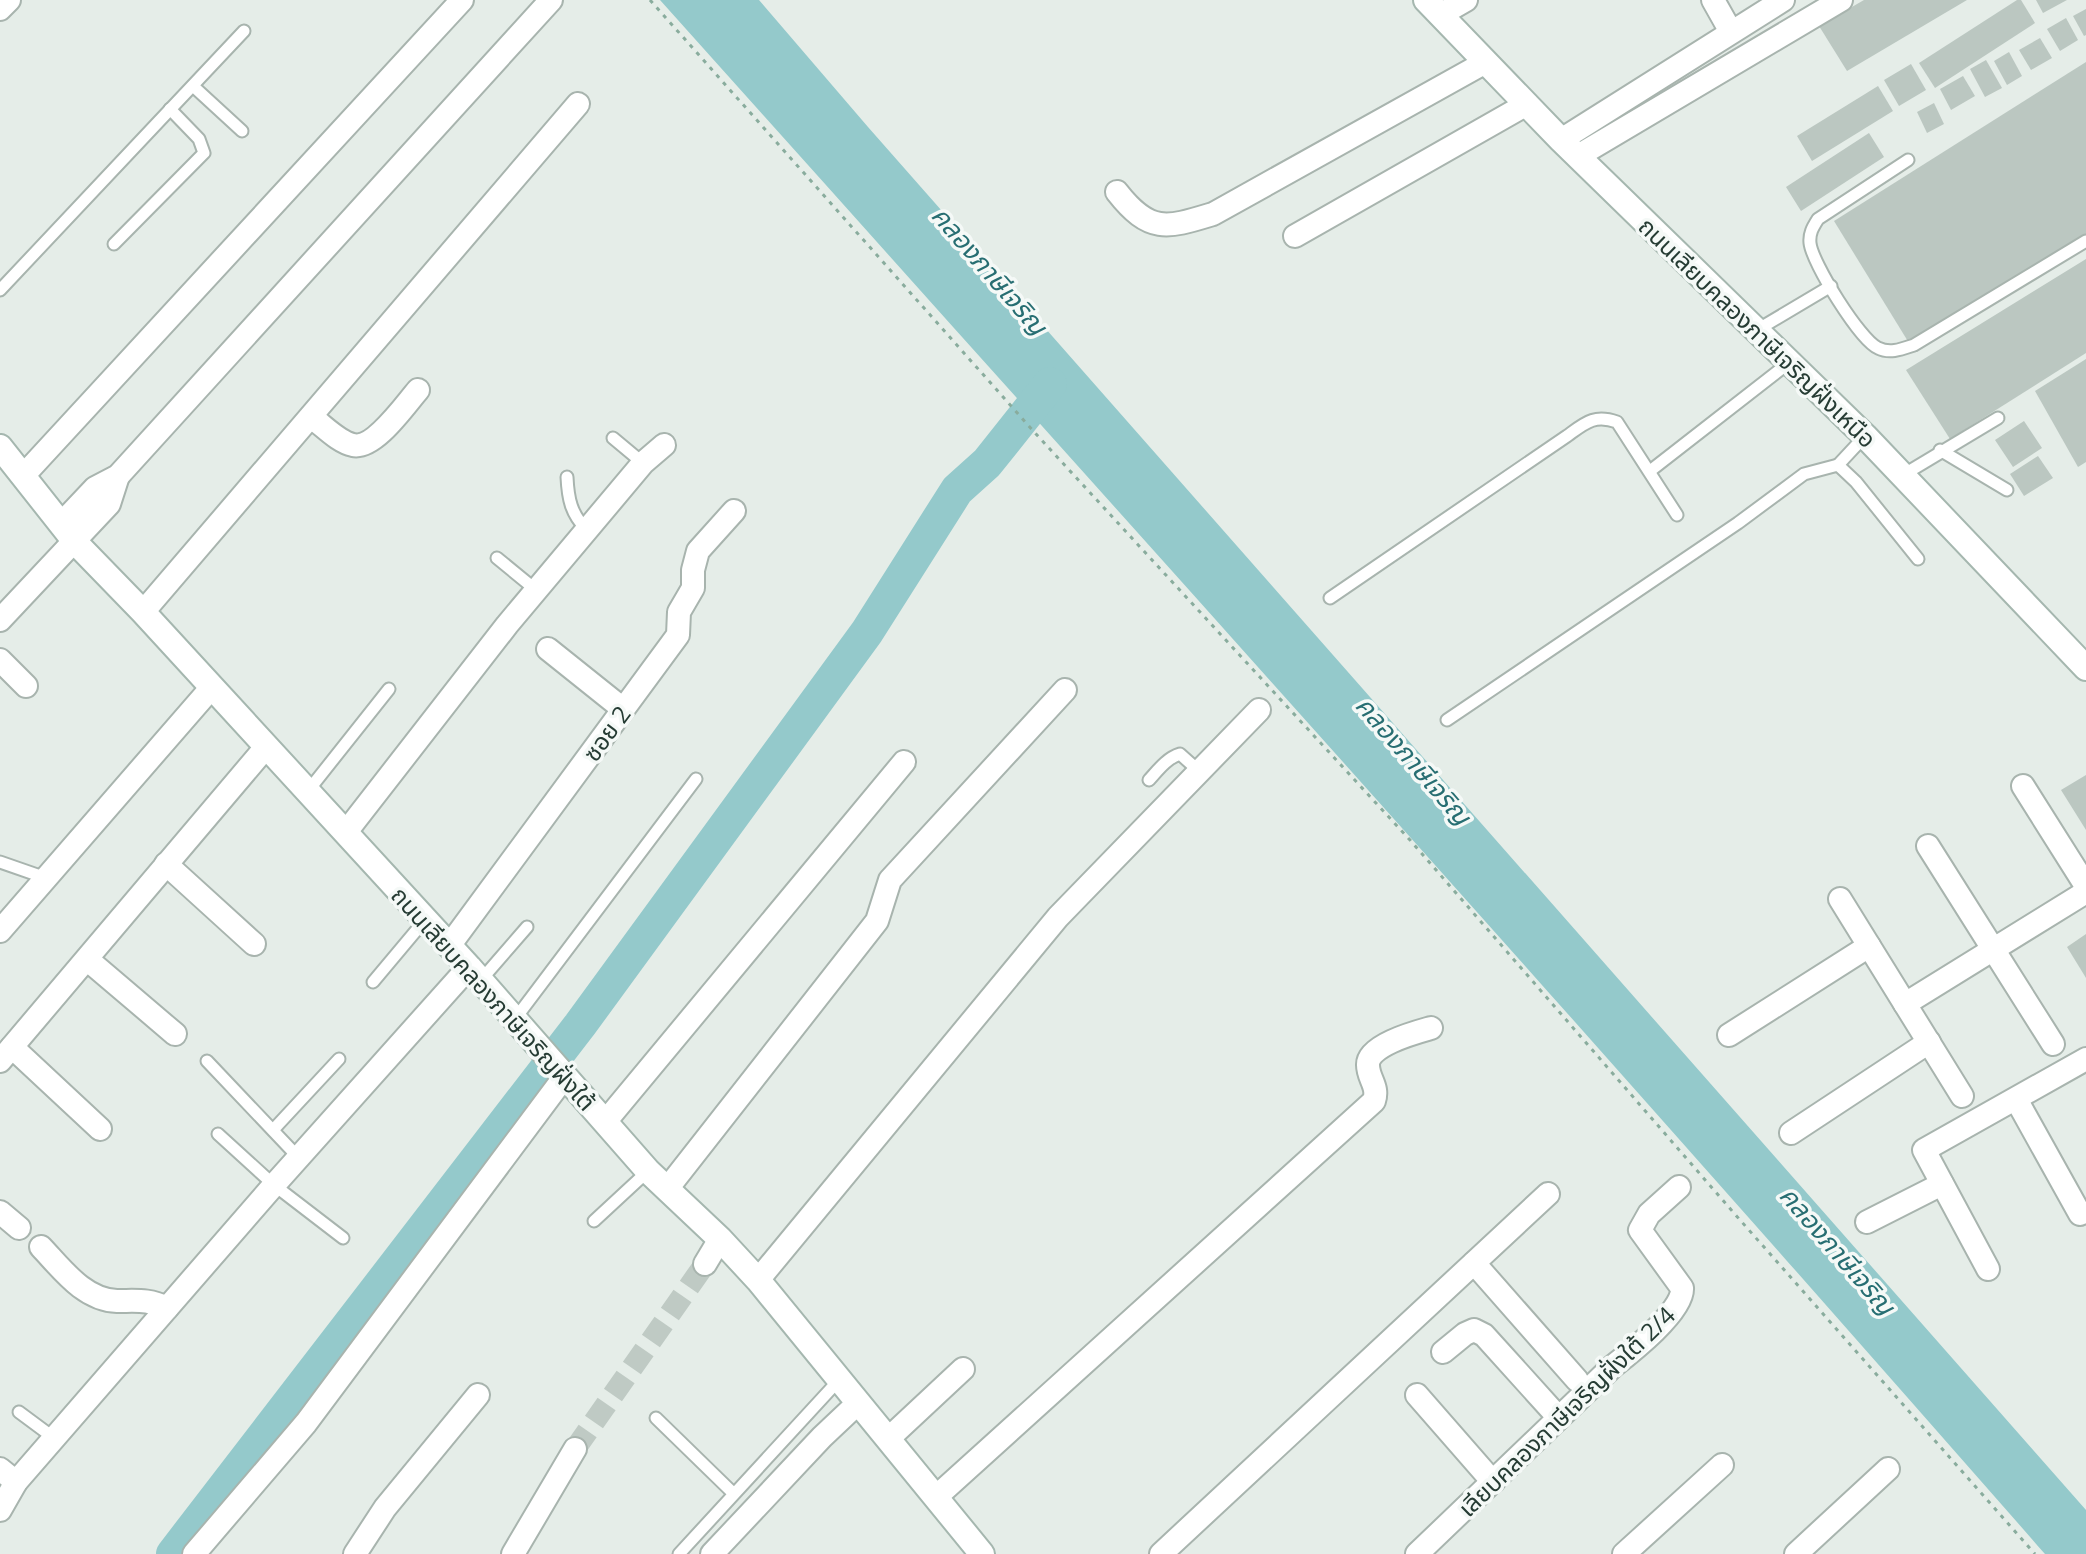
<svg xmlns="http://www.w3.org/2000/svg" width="2086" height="1554" viewBox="0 0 2086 1554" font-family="'Open Sans','Noto Sans Thai',sans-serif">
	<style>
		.water { fill: #94c9cb }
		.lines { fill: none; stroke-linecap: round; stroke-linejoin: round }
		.river { stroke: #94c9cb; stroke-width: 34 }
		.building { fill: #bbc7c1 }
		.street-tunnel { stroke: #bfcac4; stroke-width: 22; stroke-dasharray: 22 11; stroke-linecap: butt }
		.lane-casing { stroke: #a8b4ae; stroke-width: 15 }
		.street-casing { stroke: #a8b4ae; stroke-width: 26 }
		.secondary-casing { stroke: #a5b7af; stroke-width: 28 }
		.path { stroke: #89ac9d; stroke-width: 3; stroke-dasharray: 4 6; stroke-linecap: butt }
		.lane { stroke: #fff; stroke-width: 11 }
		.street { stroke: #fff; stroke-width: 22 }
		.secondary { stroke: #fff; stroke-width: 24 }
		.labels { text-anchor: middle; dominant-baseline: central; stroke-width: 7; stroke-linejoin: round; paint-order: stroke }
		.street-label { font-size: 24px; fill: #263c34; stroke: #f5f9f7 }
		.water-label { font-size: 26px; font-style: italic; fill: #276e72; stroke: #f5f9f7 }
	</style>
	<rect width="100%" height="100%" fill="#e5ede8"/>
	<path class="water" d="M660 0H759L868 127 2086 1510V1554H2045C1588 1032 1123 517 660 0Z"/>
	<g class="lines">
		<path class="river" d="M173 1554 580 1025 867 632 957 490 987 463 1050 384"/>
	</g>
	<g class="building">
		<path d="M1864 0H1967L1847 71 1819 26Z"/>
		<path d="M2017 0H2021L2035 23 1935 88 1919 63Z"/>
		<path d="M2036 0H2067L2043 13Z"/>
		<path d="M2086 9V35L2084 36 2073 16Z"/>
		<path d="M2066 18 2078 40 2060 51 2047 29Z"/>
		<path d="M2040 38 2052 58 2031 70 2019 50Z"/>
		<path d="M2009 52 2022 76 2007 85 1994 61Z"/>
		<path d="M1986 60 2002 88 1985 97 1970 69Z"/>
		<path d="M2086 62V235L1909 343 1834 221Z"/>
		<path d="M1911 64 1926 90 1899 106 1884 80Z"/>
		<path d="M1963 76 1975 96 1951 110 1940 89Z"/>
		<path d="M1878 86 1893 111 1812 161 1797 136Z"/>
		<path d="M1934 103 1944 124 1927 133 1917 112Z"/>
		<path d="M1869 133 1884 157 1801 211 1786 187Z"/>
		<path d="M2086 259V353L1950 439 1906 370Z"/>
		<path d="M2086 359V462L2078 467 2035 391Z"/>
		<path d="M2024 421 2042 448 2013 467 1995 440Z"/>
		<path d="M2038 456 2053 478 2024 496 2010 474Z"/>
		<path d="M2086 775V830L2061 790Z"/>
		<path d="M2086 934V978L2067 947Z"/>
	</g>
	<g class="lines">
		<path class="street-tunnel" d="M575 1449 705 1264"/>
		<g class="lane-casing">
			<g id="lane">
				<path d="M193 86 242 131"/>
				<path d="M1908 160 1818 219C1813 227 1809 233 1810 243 1812 263 1860 340 1878 348 1890 354 1902 349 1914 345L2086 241"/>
				<path d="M114 244 204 153 199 139 170 109"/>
				<path d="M0 290 244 31"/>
				<path d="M1757 330 1831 286"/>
				<path d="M613 438 643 463"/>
				<path d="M1940 450 2007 490"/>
				<path d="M1838 465 1865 436"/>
				<path d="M1650 471 1790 362"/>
				<path d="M1903 475 1998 418"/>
				<path d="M567 477C568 499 571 514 587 530"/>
				<path d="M497 558 536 590"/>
				<path d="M1330 598 1567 436C1585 423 1594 414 1617 422L1677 515"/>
				<path d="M1447 720 1738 523 1804 474 1838 465 1856 482 1918 559"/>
				<path d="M1149 780C1158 770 1167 758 1180 754L1200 772"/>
				<path d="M308 791 389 689"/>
				<path d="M0 862 46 878"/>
				<path d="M481 980 527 927"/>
				<path d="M373 982 425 920"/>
				<path d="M515 1019 696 779"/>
				<path d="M207 1061 299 1158"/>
				<path d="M273 1130 339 1059"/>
				<path d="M218 1134 274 1185 343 1238"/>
				<path d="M594 1221 648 1171"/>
				<path d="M19 1412 54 1438"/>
				<path d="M656 1418 733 1493"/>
				<path d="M679 1554 839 1380"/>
			</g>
		</g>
		<g class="street-casing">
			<g id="street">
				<path d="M1713 0 1731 32"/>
				<path d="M0 9 9 0"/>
				<path d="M1440 15 1466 0"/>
				<path d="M1561 140 1783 0"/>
				<path d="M1578 156 1841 0"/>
				<path d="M1117 192C1150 234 1167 228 1213 214L1484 63"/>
				<path d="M1295 236 1527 104"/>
				<path d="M311 417C323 425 338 442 353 445 374 450 405 405 418 390"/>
				<path d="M23 476 462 0"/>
				<path d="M61 524 95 488 118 476 551 0"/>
				<path d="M143 612 578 104"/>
				<path d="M0 620 109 504 118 476"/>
				<path d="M548 649 623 709"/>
				<path d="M0 660 26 686"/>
				<path d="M2023 786 2086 886"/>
				<path d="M346 832 507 625 643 463 664 445"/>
				<path d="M1928 846 2053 1044"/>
				<path d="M166 864 254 944"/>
				<path d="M1840 899 1962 1096"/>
				<path d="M0 931 212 687"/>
				<path d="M449 946 678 635 679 612 693 588V570L698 551 734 511"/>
				<path d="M88 960 175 1034"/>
				<path d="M1905 1004 2086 892"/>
				<path d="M1729 1035 1869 946"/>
				<path d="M12 1047 100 1129"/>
				<path d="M0 1061 266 747"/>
				<path d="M2016 1099 2080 1214"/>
				<path d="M605 1122 904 762"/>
				<path d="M1791 1133 1929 1042"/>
				<path d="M667 1189 877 921 890 880 1065 690"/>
				<path d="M0 1212 19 1228"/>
				<path d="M1867 1222 1942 1184"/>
				<path d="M41 1247C62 1269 84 1300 117 1301 137 1301 149 1299 167 1308"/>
				<path d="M1474 1263 1577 1380"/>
				<path d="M705 1264 720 1239"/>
				<path d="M1988 1269 1924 1150 2086 1059"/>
				<path d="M758 1280 1058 917 1259 710"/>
				<path d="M1443 1352 1465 1334 1474 1330 1484 1335 1559 1418"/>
				<path d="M1417 1395 1493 1482"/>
				<path d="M888 1439 963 1369"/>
				<path d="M0 1469 16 1482"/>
				<path d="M936 1497 1374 1101C1379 1086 1368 1079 1368 1065 1367 1045 1417 1032 1431 1028"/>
				<path d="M0 1510 16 1482 274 1185 469 967"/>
				<path d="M194 1554 306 1423 565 1076"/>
				<path d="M355 1554 385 1508 478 1395"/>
				<path d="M513 1554 575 1449"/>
				<path d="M712 1554 822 1437 857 1404"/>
				<path d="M1161 1554 1548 1194"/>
				<path d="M1417 1554 1612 1367C1630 1353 1684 1311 1682 1288L1640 1230 1649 1214 1679 1187"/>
				<path d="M1624 1554 1722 1465"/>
				<path d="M1796 1554 1888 1469"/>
			</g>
		</g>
		<g class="secondary-casing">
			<g id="secondary">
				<path d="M1426 0 1561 140 1865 436 2086 668"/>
				<path d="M0 447 76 543 143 612 469 967 648 1171 720 1239 758 1280 982 1554"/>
			</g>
		</g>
		<path class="path" d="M650 0 1036 434 1410 840 1733 1212 2035 1554"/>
		<use href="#lane" class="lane"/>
		<use href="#street" class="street"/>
		<use href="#secondary" class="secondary"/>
	</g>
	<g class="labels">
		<g class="street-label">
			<text transform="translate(1758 332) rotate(44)">ถนนเลียบคลองภาษีเจริญฝั่งเหนือ</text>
			<text transform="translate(606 733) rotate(-54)">ซอย 2</text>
			<text transform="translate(494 998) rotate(48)">ถนนเลียบคลองภาษีเจริญฝั่งใต้</text>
			<text transform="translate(1566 1411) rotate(-44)">เลียบคลองภาษีเจริญฝั่งใต้ 2/4</text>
		</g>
		<g class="water-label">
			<text transform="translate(990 270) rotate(49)">คลองภาษีเจริญ</text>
			<text transform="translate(1414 760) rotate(49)">คลองภาษีเจริญ</text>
			<text transform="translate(1838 1250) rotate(49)">คลองภาษีเจริญ</text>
		</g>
	</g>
</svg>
